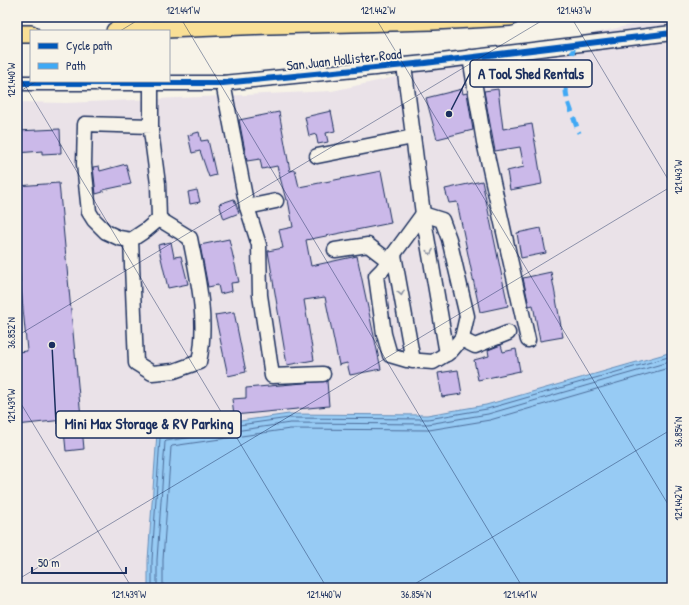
<svg xmlns="http://www.w3.org/2000/svg" width="689" height="605" viewBox="0 0 689 605" font-family="'Patrick Hand',sans-serif">
	<style>
		.built { fill: #eae2e8 }
		.water { fill: #97cbf4; stroke: #658db8 }
		.lines { fill: none; stroke-linecap: round; stroke-linejoin: round }
		.shore { stroke: #4d6d9a; stroke-width: 1 }
		.building { fill: #cbb9e9; stroke: #1b2f5e }
		.minor-casing { stroke: #1b2f5e; stroke-width: 17 }
		.major-casing { stroke: #1b2f5e; stroke-width: 20 }
		.minor { stroke: #f7f3e8; stroke-width: 14 }
		.major { stroke: #f9df96; stroke-width: 17 }
		.quiet { stroke: #3fa9f5; stroke-width: 5; stroke-dasharray: 10 5; stroke-linecap: butt }
		.cycleway-casing { stroke: #f7f3e8; stroke-width: 8 }
		.cycleway { stroke: #0057b8; stroke-width: 6 }
		.oneway { stroke: #8991a3 }
		.ticks { fill: none; stroke: #1b2f5e; stroke-width: 1; stroke-opacity: 0.45 }
		.labels { text-anchor: middle; dominant-baseline: central; stroke-width: 3.5; stroke-linejoin: round; paint-order: stroke }
		.street-label { font-size: 14px; fill: #1b2f5e; stroke: #f7f3e8 }
		.leader { fill: none; stroke: #1b2f5e; stroke-width: 1.5 }
		.callout-dot { fill: #1b2f5e; stroke: #f7f3e8; stroke-width: 1.5 }
		.callout { fill: #f7f3e8; stroke: #1b2f5e; stroke-width: 1.5 }
		.callout-label { font-size: 15px; text-anchor: middle; font-weight: bold; fill: #1b2f5e }
		.neatline { fill: none; stroke: #1b2f5e; stroke-width: 1.5 }
		.ticks-label { font-size: 10px; text-anchor: middle; fill: #1b2f5e }
	</style>
	<rect width="100%" height="100%" fill="#f7f3e8"/>
	<filter id="ink" filterUnits="userSpaceOnUse"><feTurbulence type="fractalNoise" baseFrequency=".025" numOctaves="2"/><feDisplacementMap in="SourceGraphic" scale="8" xChannelSelector="R" yChannelSelector="G"/><feConvolveMatrix kernelMatrix="1 2 1 2 8 2 1 2 1" color-interpolation-filters="sRGB"/></filter>
	<g filter="url(#ink)">
		<path class="built" d="M667 17H672V588H17V102L66 103 332 91Z"/>
		<path class="water" d="M672 352V588H148V560L157 433 289 414 427 415 486 405Z"/>
		<g class="lines">
			<g class="shore">
				<path d="M152 588V560L160 438 161 436 289 418 428 419 487 409 672 356"/>
				<path d="M157 588V560L165 442 166 441 290 423 428 424 488 414 672 361"/>
				<path d="M163 588V560L171 447 172 446 290 429 429 430 490 420 672 367"/>
			</g>
		</g>
		<g class="building">
			<path d="M462 89 463 94 467 93 473 130 437 139 426 98Z"/>
			<path d="M498 89 503 129 532 124 542 184 510 190 507 171 524 167 520 147 495 151 484 91Z"/>
			<path d="M331 111 335 131 326 133 328 142 318 144 316 134 309 136 305 117Z"/>
			<path d="M279 112 290 171 295 170 299 187 381 171 391 223 306 240 311 266 357 256 381 369 350 375 347 363 339 365 325 297 304 300 314 360 287 365 268 251 283 248 279 230 293 227 288 200H286L277 166 262 169 260 159 247 161 239 120Z"/>
			<path d="M60 129 61 153 42 154V151L17 153V131Z"/>
			<path d="M199 132 201 141 208 140 216 175 209 177 200 151 192 153 188 135Z"/>
			<path d="M126 164 131 184 103 190V192L96 194 93 167 99 166 100 171Z"/>
			<path d="M482 181 508 306 480 312 457 202 449 203 445 189Z"/>
			<path d="M59 183 84 449 66 451 63 420 17 425V352L27 351 17 245V186Z"/>
			<path d="M197 190 200 202 190 204 188 192Z"/>
			<path d="M234 199 239 213 224 219 219 204Z"/>
			<path d="M541 228 546 253 521 258 517 233Z"/>
			<path d="M229 239 239 282 231 283 232 291 220 294 218 285 208 287 200 245Z"/>
			<path d="M171 242 174 257 181 256 188 284 168 288 158 245Z"/>
			<path d="M551 272 563 337 540 341 533 305 529 306 523 278Z"/>
			<path d="M234 312 246 372 228 376 215 315Z"/>
			<path d="M501 345 503 352 516 349 520 371 478 380 474 360 489 356 488 350Z"/>
			<path d="M458 370 462 394 442 397 438 373Z"/>
			<path d="M327 381 329 406 234 415 232 399 246 398V388Z"/>
		</g>
		<g class="lines">
			<g class="minor-casing">
				<g id="minor">
					<path d="M470 57 484 142 528 340"/>
					<path d="M404 65 423 214 447 354"/>
					<path d="M17 83H223L425 63 672 33"/>
					<path d="M223 83 247 207 276 201"/>
					<path d="M151 84C151 100 151 116 151 131L158 184 159 219 146 230 131 240 119 238 106 232 94 220 89 212 84 164 85 124 151 126"/>
					<path d="M317 156 413 137"/>
					<path d="M247 207 259 245 260 295 272 376 323 374"/>
					<path d="M423 214 442 220 449 239 467 316 462 338 451 351 433 362 407 360 390 355 384 334 376 276 382 270Z"/>
					<path d="M131 240 136 363 152 373 174 371 199 362C208 320 198 279 190 238L159 219"/>
					<path d="M335 250 368 245 389 261"/>
					<path d="M394 255 413 361"/>
					<path d="M461 339 475 346 508 333"/>
				</g>
			</g>
			<g class="major-casing">
				<g id="major">
					<path d="M115 31 270 25 433 21 510 17"/>
					<path d="M17 34H31"/>
				</g>
			</g>
			<use href="#minor" class="minor"/>
			<use href="#major" class="major"/>
			<path class="quiet" d="M574 44 566 91 567 99 579 133"/>
			<g class="cycleway-casing">
				<path id="cycleway" d="M17 83H223L425 63 672 33"/>
			</g>
			<use href="#cycleway" class="cycleway"/>
		</g>
		<defs><path id="oneway-chevron" d="M-2-3.5L2.5 0L-2 3.5" fill="none" stroke-width="1.6" stroke-linecap="round" stroke-linejoin="round"/></defs>
		<g class="oneway">
			<use href="#oneway-chevron" transform="translate(430 252) rotate(81)"/>
			<use href="#oneway-chevron" transform="translate(401 293) rotate(80)"/>
		</g>
	</g>
	<path class="ticks" d="M180 17 523 588M375 17 672 511M571 17 672 186M120 31 143 17M17 72 327 588M17 93 37 81M17 336 548 17M17 397 132 588M17 580 672 186M408 588 672 429"/>
	<g class="labels">
		<g class="street-label">
			<text transform="translate(344 59) rotate(-6)">San Juan Hollister Road</text>
		</g>
	</g>
	<path class="leader" d="M449 114L470 73M52 345L56 424"/>
	<g class="callout-dot">
		<circle cx="449" cy="114" r="4"/>
		<circle cx="52" cy="345" r="4"/>
	</g>
	<g class="callout">
		<rect x="470" y="60" width="122" height="27" rx="4"/>
		<rect x="56" y="411" width="185" height="27" rx="4"/>
	</g>
	<g class="callout-label">
		<text x="531" y="79">A Tool Shed Rentals</text>
		<text x="149" y="429">Mini Max Storage &amp; RV Parking</text>
	</g>
	<rect width="689" height="605" fill="none" stroke="#f7f3e8" stroke-width="44"/>
	<rect x="30" y="30" width="140" height="52" fill="#f7f3e8" stroke="#9fa5b1"/>
	<rect x="38" y="43" width="20" height="6" fill="#0057b8" stroke="#9fa5b1"/>
	<text x="66" y="50" font-size="12" fill="#1b2f5e">Cycle path</text>
	<rect x="38" y="63" width="20" height="6" fill="#3fa9f5" stroke="#9fa5b1"/>
	<text x="66" y="70" font-size="12" fill="#1b2f5e">Path</text>
	<path d="M32 567v6h94v-6" fill="none" stroke="#1b2f5e" stroke-width="2"/>
	<text x="38" y="567" font-size="12" fill="#1b2f5e" stroke="#f7f3e8" stroke-width="3" paint-order="stroke">50 m</text>
	<rect x="22" y="22" width="645" height="561" class="neatline"/>
	<g class="ticks-label">
		<text x="183" y="14">121.441°W</text>
		<text x="378" y="14">121.442°W</text>
		<text x="574" y="14">121.443°W</text>
		<text transform="translate(11 80) rotate(-90)" y="4">121.440°W</text>
		<text transform="translate(678 177) rotate(-90)" y="4">121.443°W</text>
		<text transform="translate(11 333) rotate(-90)" y="4">36.852°N</text>
		<text transform="translate(11 406) rotate(-90)" y="4">121.439°W</text>
		<text transform="translate(678 432) rotate(-90)" y="4">36.854°N</text>
		<text transform="translate(678 503) rotate(-90)" y="4">121.442°W</text>
		<text x="129" y="598">121.439°W</text>
		<text x="324" y="598">121.440°W</text>
		<text x="416" y="598">36.854°N</text>
		<text x="520" y="598">121.441°W</text>
	</g>
</svg>
